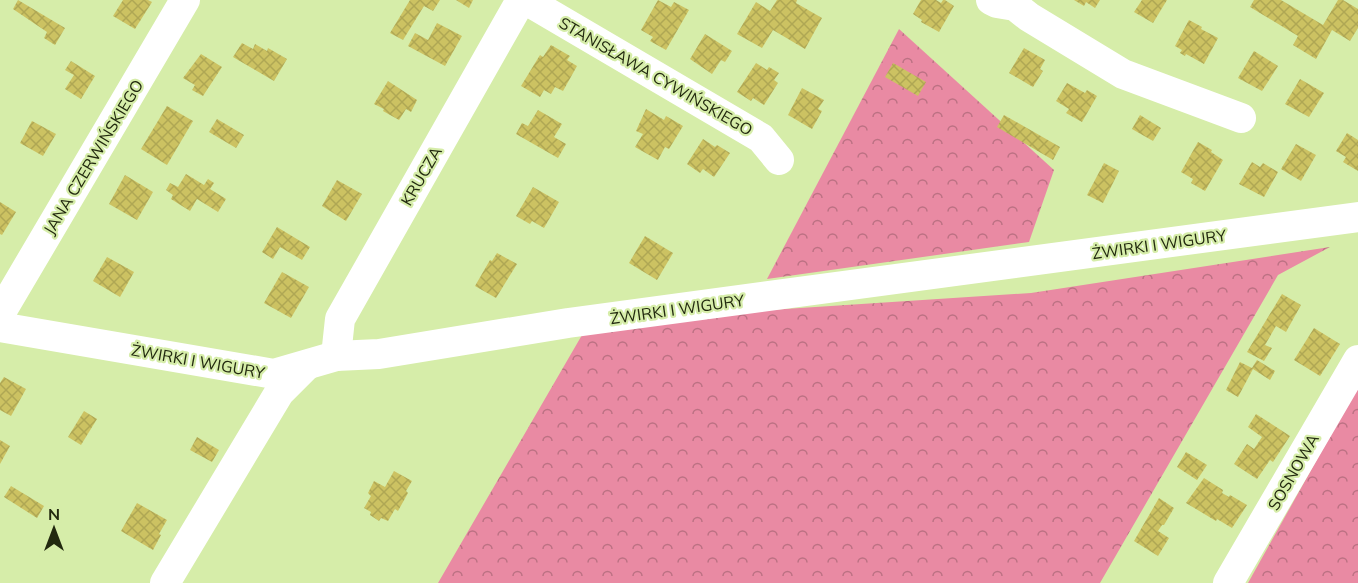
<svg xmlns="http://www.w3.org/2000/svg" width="1358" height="583" viewBox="0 0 1358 583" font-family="Mulish,sans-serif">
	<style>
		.forest { fill: url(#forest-crowns) }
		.building { fill: url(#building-cross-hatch) }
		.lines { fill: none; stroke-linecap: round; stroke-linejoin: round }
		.minor { stroke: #fff; stroke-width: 30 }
		.labels { text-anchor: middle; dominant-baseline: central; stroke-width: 4.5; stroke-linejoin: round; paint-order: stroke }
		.street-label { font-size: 16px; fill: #22290f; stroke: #d6eda9 }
	</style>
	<defs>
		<pattern id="forest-crowns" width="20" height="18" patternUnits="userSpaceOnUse" patternTransform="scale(1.5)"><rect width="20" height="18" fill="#e98aa3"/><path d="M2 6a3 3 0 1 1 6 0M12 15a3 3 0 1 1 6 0" fill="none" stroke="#bc7183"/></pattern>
		<pattern id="building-cross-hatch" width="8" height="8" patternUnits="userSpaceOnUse" patternTransform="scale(1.5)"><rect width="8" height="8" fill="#ccc262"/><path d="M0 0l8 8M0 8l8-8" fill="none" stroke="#afa754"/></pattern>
	</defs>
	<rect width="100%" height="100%" fill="#d6eda9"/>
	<g class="forest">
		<path d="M899 29 1054 170 1029 242 767 279Z"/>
		<path d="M1330 247 1278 275 1100 583H438L582 335 753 311 1031 293Z"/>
		<path d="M1358 386V583H1248Z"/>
	</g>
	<g class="building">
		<path d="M18 0 65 28 55 45 44 38 47 32 13 9Z"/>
		<path d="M123 0H148L152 2 135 29 113 16Z"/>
		<path d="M410 0H440L433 11 424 6 403 40 390 33Z"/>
		<path d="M456 0H473L469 8Z"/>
		<path d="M658 0 671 7 674 2 689 10 666 50 650 41 653 37 641 30Z"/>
		<path d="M777 0H797L796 3 822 18 805 49 773 30 762 48 737 34 756 2 770 11Z"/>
		<path d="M921 0H936L941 3 943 0H945L954 6 939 32 921 22 922 20 913 14Z"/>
		<path d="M1074 0H1100L1095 8 1086 2 1084 6Z"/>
		<path d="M1142 0H1167L1153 23 1134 12Z"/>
		<path d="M1254 0H1281L1323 25 1338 0H1343L1358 9V28L1350 41 1332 30 1316 59 1293 45 1298 36 1250 7Z"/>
		<path d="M1189 20 1202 27 1201 29 1218 38 1204 64 1186 54 1185 56 1180 53 1182 50 1175 46Z"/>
		<path d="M437 23 462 36 445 66 408 46 415 33 428 40Z"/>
		<path d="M705 34 732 51 725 62 721 60 712 74 690 59Z"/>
		<path d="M242 43 253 49 255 44 267 51 268 48 287 59 274 81 233 57Z"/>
		<path d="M551 45 570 56 567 60 577 66 563 91 555 87 551 94 544 90 540 97 521 86 540 55 543 57Z"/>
		<path d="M1024 48 1045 60 1040 69 1043 71 1033 87 1009 73Z"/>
		<path d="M1254 51 1278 66 1262 91 1238 78Z"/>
		<path d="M201 54 222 67 203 96 192 90 195 85 183 78Z"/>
		<path d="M71 61 95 76 81 99 65 89 74 75 65 70Z"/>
		<path d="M756 63 767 70 769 67 779 73 774 80 778 83 764 105 753 98 751 101 737 92Z"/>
		<path d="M893 63 926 82 918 96 885 77Z"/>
		<path d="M1300 79 1324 93 1309 117 1285 104Z"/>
		<path d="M388 81 417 100 411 112 406 109 399 120 383 111 384 109 374 104Z"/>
		<path d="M1067 83 1085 93 1087 90 1097 96 1082 122 1066 113 1069 109 1056 101Z"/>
		<path d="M802 88 824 100 818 109 822 111 812 129 788 115Z"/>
		<path d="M167 106 193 121 167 165 141 149Z"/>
		<path d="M646 109 664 120 666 116 683 126 669 149 665 147 658 160 635 147 643 134 636 131Z"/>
		<path d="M538 110 562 124 554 137 566 144 558 158 516 134 522 123 528 126Z"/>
		<path d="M1004 115 1060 147 1053 160 997 127Z"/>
		<path d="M1140 115 1161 128 1153 141 1132 129Z"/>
		<path d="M217 119 244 135 236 148 209 132Z"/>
		<path d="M32 121 56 134 43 156 20 143Z"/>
		<path d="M1347 133 1358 140V171L1343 162 1346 157 1336 151Z"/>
		<path d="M703 139 715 147 717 145 730 153 714 177 703 169 700 173 687 164Z"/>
		<path d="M1198 142 1212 150 1211 152 1223 160 1205 191 1191 183 1193 179 1181 172Z"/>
		<path d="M1296 144 1316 155 1301 181 1281 169Z"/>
		<path d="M1252 162 1260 167 1263 163 1278 172 1264 197 1239 184Z"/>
		<path d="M1104 163 1119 171 1103 203 1087 195Z"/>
		<path d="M186 174 204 185 208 179 214 183 210 189 226 199 218 212 197 199 190 211 171 199 173 195 166 190 170 183 178 187Z"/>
		<path d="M125 175 153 192 137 220 109 204Z"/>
		<path d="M337 180 362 194 346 221 322 206Z"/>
		<path d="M533 187 559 202 544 228 532 221 530 224 516 216Z"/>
		<path d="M0 202 16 212 2 235 0 234Z"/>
		<path d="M277 227 310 247 302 260 280 247 273 259 262 252Z"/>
		<path d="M645 236 673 253 657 280 629 263Z"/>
		<path d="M497 253 517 264 496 298 475 286 490 260 492 261Z"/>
		<path d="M107 257 134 272 120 297 93 281Z"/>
		<path d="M282 272 309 287 291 318 264 303Z"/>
		<path d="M1282 294 1301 305 1286 332 1276 326 1265 345 1272 348 1264 361 1247 352Z"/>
		<path d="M1314 328 1340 344 1320 376 1294 360Z"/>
		<path d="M1257 360 1275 371 1270 380 1253 369 1238 397 1226 390 1240 362 1252 368Z"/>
		<path d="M4 377 26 389 11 416 0 410V383Z"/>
		<path d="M84 411 97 419 81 445 68 437Z"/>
		<path d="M1256 414 1290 436 1273 462 1270 460 1257 479 1234 464 1247 444 1254 449 1262 437 1248 427Z"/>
		<path d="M197 437 219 450 212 462 190 450Z"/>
		<path d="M0 440 10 446 0 464Z"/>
		<path d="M1186 452 1207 465 1197 480 1177 467Z"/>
		<path d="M394 471 412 481 406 491 408 493 398 511 395 509 388 521 381 518 379 521 370 515 371 512 364 508 371 496 368 493 374 481 385 487Z"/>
		<path d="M1204 478 1223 490 1222 493 1229 497 1230 495 1247 505 1232 528 1217 519 1216 521 1186 503Z"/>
		<path d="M11 486 44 506 37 518 4 497Z"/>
		<path d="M1159 498 1174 508 1164 525H1162L1158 531 1169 538 1158 556 1134 541Z"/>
		<path d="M137 503 167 520 159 534 161 535 153 550 121 531Z"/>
	</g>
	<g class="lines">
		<g class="minor">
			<path d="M526 0 761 138 779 160"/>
			<path d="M991 0 997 3 1015 6 1029 17 1123 74 1241 118"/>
			<path d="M0 314 185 0"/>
			<path d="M0 327 274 374 336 356 379 354 568 323 1358 217"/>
			<path d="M336 356 340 319 521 0"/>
			<path d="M165 583 279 393 307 365"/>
			<path d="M1228 583 1358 360"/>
		</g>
	</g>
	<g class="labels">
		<g class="street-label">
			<text transform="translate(656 76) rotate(30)">STANISŁAWA CYWIŃSKIEGO</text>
			<text transform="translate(93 157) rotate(-59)">JANA CZERWIŃSKIEGO</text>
			<text transform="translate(421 176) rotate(-60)">KRUCZA</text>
			<text transform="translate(1159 244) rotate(-8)">ŻWIRKI I WIGURY</text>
			<text transform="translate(677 309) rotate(-8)">ŻWIRKI I WIGURY</text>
			<text transform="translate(198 361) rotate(10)">ŻWIRKI I WIGURY</text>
			<text transform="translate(1293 472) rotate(-60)">SOSNOWA</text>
		</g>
	</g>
	<g transform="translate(54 529)" stroke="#d6eda9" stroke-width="4.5" paint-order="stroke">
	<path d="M0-4.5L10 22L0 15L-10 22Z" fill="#22290f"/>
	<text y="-9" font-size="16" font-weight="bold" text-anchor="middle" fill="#22290f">N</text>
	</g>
</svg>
